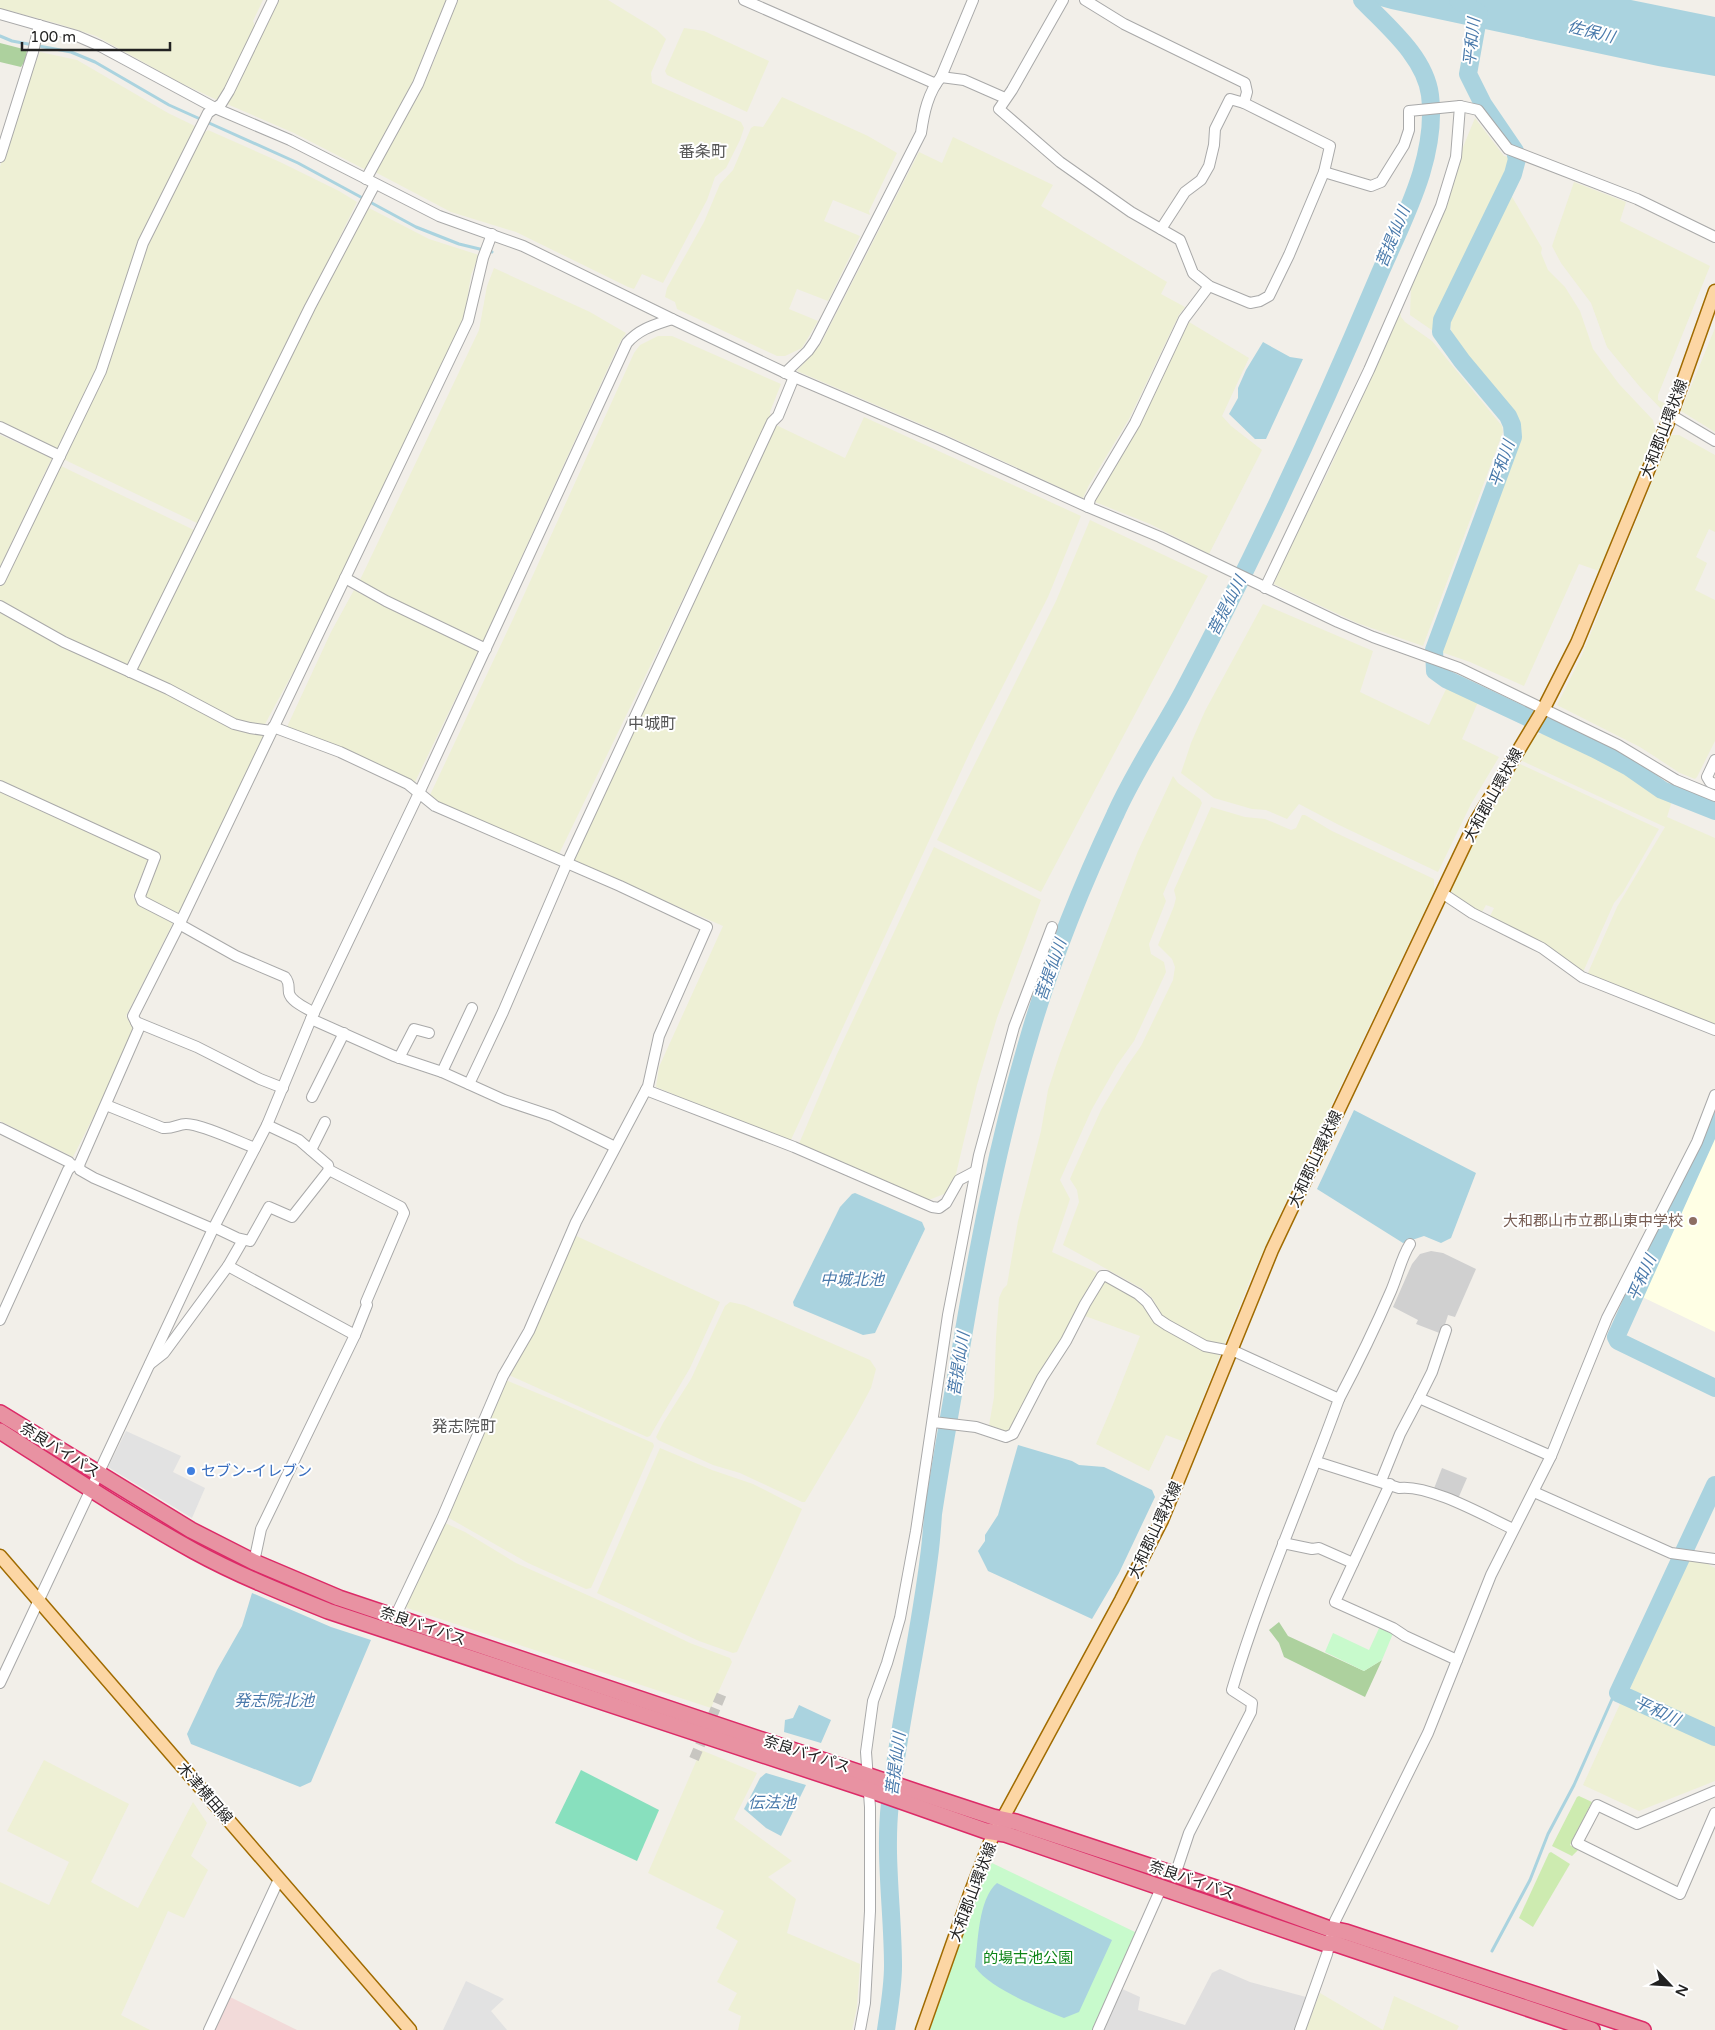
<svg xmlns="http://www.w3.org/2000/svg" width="1715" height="2030" viewBox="0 0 1715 2030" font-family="'Varela Round','Noto Sans JP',sans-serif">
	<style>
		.residential { fill: #e0dfdf }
		.commercial { fill: #f2dad9 }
		.education { fill: #ffffe5 }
		.religious { fill: #d0d0d0 }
		.farmland { fill: #eef0d5 }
		.grass { fill: #cdebb0 }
		.forest { fill: #add19e }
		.park { fill: #c8facc }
		.pitch { fill: #88e0be }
		.parking { fill: #e2e2e2 }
		.water { fill: #aad3df }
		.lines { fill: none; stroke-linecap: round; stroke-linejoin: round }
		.stream { stroke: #aad3df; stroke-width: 3 }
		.river { stroke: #aad3df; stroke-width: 18 }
		.minor-tunnel { stroke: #c8c6c1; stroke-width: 10; stroke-dasharray: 10 5; stroke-linecap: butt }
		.minor-casing { stroke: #a9a9a9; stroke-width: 12 }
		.major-casing { stroke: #a06b00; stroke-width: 15 }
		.highway-casing { stroke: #dc2a67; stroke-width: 18 }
		.minor { stroke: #fff; stroke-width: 10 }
		.major { stroke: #fcd6a4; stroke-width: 12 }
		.highway { stroke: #e892a2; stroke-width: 15 }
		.education-dot { fill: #8d6e63; stroke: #fff; stroke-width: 2 }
		.shop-dot { fill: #3f7fe0; stroke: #fff; stroke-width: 2 }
		.labels { text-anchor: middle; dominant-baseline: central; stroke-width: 4; stroke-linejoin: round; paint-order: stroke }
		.street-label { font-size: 15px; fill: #222; stroke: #fff }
		.education-label { font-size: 15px; fill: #785e54; stroke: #fff; text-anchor: end }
		.shop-label { font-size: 15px; fill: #366cbe; stroke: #fff; text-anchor: start }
		.park-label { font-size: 15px; fill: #0c8416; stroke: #fff }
		.water-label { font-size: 16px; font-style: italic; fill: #4a7aab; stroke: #fff }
		.neighbourhood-label { font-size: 16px; fill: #555; stroke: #fff }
	</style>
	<rect width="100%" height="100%" fill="#f2efe9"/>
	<path class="residential" d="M1220 1969 1250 1982 1306 1997 1294 2030H1100L1120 1988 1140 1997 1138 2010 1185 2025 1212 1973Z"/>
	<path class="commercial" d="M228 1996 297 2030H212Z"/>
	<path class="education" d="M1715 1127V1332L1634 1293 1706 1150Z"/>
	<g class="religious">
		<path d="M1431 1251 1443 1253 1476 1269 1455 1317 1448 1315 1442 1334 1416 1324 1418 1320 1393 1307 1412 1264 1420 1254Z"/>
		<path d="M1442 1468 1467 1478 1457 1501 1433 1491Z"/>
	</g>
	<g class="farmland">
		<path d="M0 0H263L253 21 256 29 222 97 217 100 179 82 96 36 59 24 3 9 0 8Z"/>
		<path d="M278 0H447L414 83 366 170 294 133 227 104Z"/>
		<path d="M457 0H608L657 30 666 39 651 73 652 83 741 122 744 128 740 140 726 168 715 177 707 200 663 283 642 274 634 289 628 287 516 232 451 212 375 172 415 100 434 61Z"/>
		<path d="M684 28 704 31 769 61 747 112 667 75 665 71Z"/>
		<path d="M40 52 77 60 168 113 197 127 174 172 98 369 58 452 0 424V167L19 102Z"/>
		<path d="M782 97 868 136 897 153 869 211 870 215 833 200 824 221 860 236 828 301 797 289 789 309 818 321 802 348 785 356H777L677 309 675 302 665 297 667 288 704 222 720 184 733 170 751 128 754 126 763 127Z"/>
		<path d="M1475 118 1504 156 1509 157 1510 162 1436 318V333L1410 315 1411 286 1446 204 1463 147Z"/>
		<path d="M208 130 280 162 339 191 357 202 199 524 63 459 146 244 180 176 204 133Z"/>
		<path d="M953 137 1053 185 1041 206 1167 282 1161 294 1185 307 1179 315 1129 419 1089 485 1083 498 944 434 797 371 820 345 919 152 942 163Z"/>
		<path d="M1574 182 1626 202 1620 221 1710 266 1658 395V400L1668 405 1664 412 1640 387 1607 347 1591 303 1561 263 1552 246Z"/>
		<path d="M1511 195 1542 248 1541 253 1548 270 1565 287 1580 311 1593 349 1619 384 1653 420 1656 433 1599 571 1579 564 1524 686 1470 662 1441 652 1510 464 1517 450 1520 430 1516 415 1452 336 1450 322Z"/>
		<path d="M369 208 429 239 479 255 471 275 464 320 318 626 264 726 236 720 135 670 314 309Z"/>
		<path d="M494 268 590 312 626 333 619 344 483 641 359 582 479 330 487 286Z"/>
		<path d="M1400 311 1401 317 1405 322 1432 341 1502 426 1503 432 1423 646 1357 623 1274 584 1281 565 1329 470Z"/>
		<path d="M1189 322 1249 358 1222 416 1231 426 1262 450 1209 554 1150 524 1095 502 1144 415Z"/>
		<path d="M1715 328V432L1681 411Z"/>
		<path d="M658 336H672L781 384 770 412 771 417 559 854 445 808 430 795 513 619 634 353 640 345Z"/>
		<path d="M864 417 1081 516 1048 597 975 741 790 1142 656 1087 659 1067 723 926 573 861 776 425 845 458Z"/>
		<path d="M0 435 52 458 0 567Z"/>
		<path d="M1671 435H1679L1715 455V532L1709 529 1696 557 1707 563 1695 590 1715 600V741L1697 777 1695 779 1680 773 1640 747 1557 705 1582 655Z"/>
		<path d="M59 465 196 531 128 667 66 638 0 602V587Z"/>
		<path d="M1090 520 1208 576 1041 892 937 840 1056 601Z"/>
		<path d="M354 590 383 606 479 650 414 784 286 729 331 632Z"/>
		<path d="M1263 604 1373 651 1360 692 1429 725 1447 687 1478 702 1462 739 1499 757 1471 804 1438 872 1339 825 1299 804 1287 819 1266 810 1252 809 1214 798 1181 773 1191 743 1205 711Z"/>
		<path d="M0 609 167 691 268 733 180 918 144 899 158 857 0 783Z"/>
		<path d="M1546 733 1614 767 1672 801 1667 817 1715 838V1027L1587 975 1617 907 1665 827 1520 760 1536 735Z"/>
		<path d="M1518 763 1659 829 1623 892 1614 903 1583 972 1489 918 1494 908 1486 905 1481 914 1449 894 1486 816 1501 790 1506 792 1512 778 1510 776Z"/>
		<path d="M1173 776 1178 783 1200 799 1202 803 1163 894 1166 901 1149 944 1151 954 1164 962 1166 972 1134 1041 1117 1065 1092 1109 1060 1180 1070 1199 1052 1252 1096 1272 1097 1275 1062 1338 1037 1375 1013 1426 1009 1431H1005L989 1425 994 1397 996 1337 999 1298 1003 1289 1007 1285 1018 1221 1041 1131 1048 1090 1060 1053 1138 851Z"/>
		<path d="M0 792 148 860 133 897 138 905 173 923 126 1016 133 1028 101 1102 73 1157 0 1121Z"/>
		<path d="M1211 807 1245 817 1265 819 1291 830 1296 828 1302 815H1305L1332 831 1434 879V886L1435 889 1305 1160 1250 1280 1224 1345 1209 1342 1169 1321 1160 1314 1153 1299 1143 1289 1063 1245 1079 1202 1077 1190 1070 1179 1073 1172 1101 1110 1127 1066 1141 1046 1173 980 1175 967 1172 959 1158 945 1174 906 1176 898 1174 890Z"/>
		<path d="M934 847 1041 900 997 1018 977 1085 952 1191 926 1201 798 1146 837 1054Z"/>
		<path d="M572 1234 720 1302 690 1368 650 1436 647 1437 511 1376 508 1372Z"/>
		<path d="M1111 1282 1145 1304 1148 1314 1162 1327 1208 1351 1220 1355 1185 1442 1166 1435 1149 1471 1096 1444 1114 1402 1140 1336 1085 1316 1103 1283Z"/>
		<path d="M730 1302 744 1305 870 1360 876 1369 871 1388 856 1416 805 1502H802L740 1473 713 1465 658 1440 656 1437 663 1423 691 1379 725 1306Z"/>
		<path d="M503 1381H508L566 1405 653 1443 654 1446 591 1588 586 1589 528 1563 442 1514Z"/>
		<path d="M660 1448 712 1470 753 1484 802 1509 737 1652 733 1653 699 1641 597 1593Z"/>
		<path d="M445 1523 465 1532 516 1563 623 1611 690 1643 730 1658 732 1662 711 1708 407 1608 405 1605Z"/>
		<path d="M1688 1559 1710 1562 1709 1565 1715 1568V1731L1631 1690 1630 1684Z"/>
		<path d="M1618 1699 1715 1744V1781L1639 1811 1583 1785 1620 1704 1617 1701Z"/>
		<path d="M701 1750 757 1773 734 1819 792 1861 768 1877 796 1899 787 1933 860 1964 857 2007 852 2030H738L741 2016 728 2010 737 1993 717 1982 738 1941 716 1928 724 1911 648 1873Z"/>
		<path d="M44 1760 129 1804 91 1882 138 1908 193 1802 207 1823 191 1856 208 1870 184 1918 168 1911 121 2015 150 2030H0V1882L49 1905 69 1862 7 1831Z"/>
		<path d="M1320 1993 1383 2030 1394 1996 1459 2026 1457 2030H1305Z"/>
	</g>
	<g class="grass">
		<path d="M1579 1796 1592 1802 1570 1845 1578 1850 1572 1856 1552 1846 1577 1797Z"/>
		<path d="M1551 1852 1570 1864 1533 1927 1519 1918 1549 1853Z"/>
	</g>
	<g class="forest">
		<path d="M0 43 27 50 25 61 21 67 0 62Z"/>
		<path d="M1279 1622 1288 1636 1364 1671 1382 1660 1365 1697 1284 1657 1279 1643 1269 1630Z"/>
	</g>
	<g class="park">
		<path d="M1381 1624 1394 1631 1382 1660 1364 1671 1325 1652 1333 1633 1369 1650Z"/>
		<path d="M992 1863 1137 1933 1095 2030H930L974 1895Z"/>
	</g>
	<path class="pitch" d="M581 1770 659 1810 637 1861 555 1823Z"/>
	<g class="parking">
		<path d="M126 1431 181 1456 173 1472 205 1488 192 1518 108 1467Z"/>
		<path d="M466 1981 504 1999 491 2011 507 2030H443Z"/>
	</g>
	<g class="water">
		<path d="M1359 0H1631L1715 17V76L1658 66 1391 9Z"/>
		<path d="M1263 342 1290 357 1303 359 1266 439H1255L1229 414 1238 398V388L1246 370Z"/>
		<path d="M1354 1110 1476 1173 1451 1238 1441 1243 1424 1236 1403 1243 1317 1189Z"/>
		<path d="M855 1193 922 1222 925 1229 875 1333 863 1335 794 1306 793 1302 840 1207 852 1194Z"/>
		<path d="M1018 1445 1072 1461 1079 1465 1104 1467 1152 1490 1155 1497 1119 1573 1092 1619 988 1571 978 1551 985 1541V1535L998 1515Z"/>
		<path d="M252 1593 331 1627 371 1640 311 1782 300 1787 191 1744 187 1734 217 1670 242 1626Z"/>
		<path d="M799 1705 831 1720 821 1743 784 1732 785 1720 793 1718Z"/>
		<path d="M766 1773 806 1785 781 1836 766 1828 744 1809 760 1778Z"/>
		<path d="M997 1883 1112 1940 1079 2012 1064 2018C1038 2007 992 1990 975 1967 978 1943 978 1899 997 1883Z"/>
	</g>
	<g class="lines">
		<g class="stream">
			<path d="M0 36 12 41 71 52 95 62 169 105 298 163 416 227 459 244 492 252"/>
			<path d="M1492 1951 1530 1880 1548 1834 1574 1785 1613 1697 1618 1693"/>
		</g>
		<g class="river">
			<path d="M1458 0 1479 13 1468 74 1483 104 1515 151 1517 159 1513 174 1442 320 1441 332 1462 361 1508 416 1512 425 1513 437 1434 650 1435 671 1446 679 1595 749 1629 767 1662 790 1715 811"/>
			<path d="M1715 1117 1616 1337 1618 1341 1715 1388"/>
			<path d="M1715 1485 1618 1693 1715 1737"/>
			<path d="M886 2030C889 2009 893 1987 893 1966 893 1912 884 1857 890 1803 899 1721 919 1640 929 1557 931 1543 932 1529 933 1514 941 1461 951 1407 960 1354 978 1247 998 1141 1029 1037 1051 961 1081 887 1115 815 1134 772 1161 733 1183 692 1254 558 1318 420 1377 280 1401 223 1438 160 1430 95 1425 57 1388 27 1362 0"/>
		</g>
		<path class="minor-tunnel" d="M694 1759 723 1691"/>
		<g class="minor-casing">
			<g id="minor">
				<path d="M744 0 936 84"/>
				<path d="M1063 0 1012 90 999 109 1060 162 1131 212 1180 240 1193 273 1209 286 1250 303 1260 301 1269 296 1289 255 1324 172 1330 146 1244 103 1247 92 1245 83 1124 24 1085 0"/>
				<path d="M0 14 77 36 100 46 215 108 290 140 439 216 523 246 672 319 794 377 941 440 1088 507 1160 537 1338 622 1373 637 1459 668 1618 745 1676 780 1715 796"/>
				<path d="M941 77 964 80 1005 98"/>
				<path d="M0 157 33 52 39 25"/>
				<path d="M1324 172 1371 186 1381 182 1404 145 1409 130V111L1460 106 1478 110 1508 149 1637 199 1715 237"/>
				<path d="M366 179 418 84 452 0"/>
				<path d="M1161 229 1185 192 1201 180 1209 166 1214 145 1215 129 1230 99 1244 103"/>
				<path d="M785 373 808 351 815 341 921 133C924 112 928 93 941 77L973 0"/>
				<path d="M1671 415 1715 441"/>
				<path d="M0 427 60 456"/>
				<path d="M1088 507 1090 499 1135 423 1184 319 1209 286"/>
				<path d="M345 578 386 601 486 649"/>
				<path d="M0 580 101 371 143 243 208 113 221 104 229 91 273 0"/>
				<path d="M1265 588 1369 370 1441 206 1456 157 1460 106"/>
				<path d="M0 606 64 642 168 689 234 724 250 728 271 731"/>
				<path d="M130 672 310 307 375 184"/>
				<path d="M273 727 340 752 408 784 435 806 620 886 707 927 659 1036 648 1086 576 1222 529 1331 503 1376 442 1518 395 1617"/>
				<path d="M1715 760 1707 777 1710 782 1715 784"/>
				<path d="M0 786 155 857 140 896 142 901 181 921"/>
				<path d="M1442 893 1472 913 1542 948 1582 977 1715 1030"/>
				<path d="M179 924 236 956 285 977C290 983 288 986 289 993 291 1002 307 1008 314 1013"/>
				<path d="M311 1019 394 1056 442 1072 504 1100 552 1116 615 1147"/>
				<path d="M136 1022 197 1047 260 1079 283 1088"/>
				<path d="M399 1058 414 1029 429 1033"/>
				<path d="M442 1072 472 1008"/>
				<path d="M469 1084 503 1012 567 863 772 422 778 416 794 377"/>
				<path d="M646 1090 794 1147 932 1207 939 1208 946 1203 959 1180 976 1171"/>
				<path d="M312 1097 344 1033"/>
				<path d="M106 1105 163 1128C173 1129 178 1124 186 1124 201 1124 239 1142 255 1148"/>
				<path d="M0 1128 69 1162 72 1166"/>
				<path d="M311 1150 325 1122"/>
				<path d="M79 1165 80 1170 94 1178 213 1229"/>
				<path d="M214 1227 237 1238 250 1241 269 1207 292 1217 329 1170"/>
				<path d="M228 1266 355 1335"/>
				<path d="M0 1320 68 1170 72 1166 79 1165 139 1028 133 1016 181 921 468 321 483 258 492 234"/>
				<path d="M150 1364 164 1353 228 1266 243 1240"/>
				<path d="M1419 1398 1432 1372 1446 1330"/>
				<path d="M1339 1399C1358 1363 1375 1328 1391 1291 1398 1275 1401 1258 1410 1244"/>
				<path d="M933 1422 976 1427 1006 1437 1013 1434 1042 1378 1066 1341 1085 1304 1102 1276H1106L1138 1294 1147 1302 1158 1319 1167 1325 1205 1346 1236 1352 1339 1399C1304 1496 1261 1591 1232 1690L1252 1703 1251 1712 1189 1833 1175 1875"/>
				<path d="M1317 1462 1399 1488C1429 1484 1485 1516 1513 1529"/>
				<path d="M1381 1481 1400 1434 1419 1398 1551 1456"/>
				<path d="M1390 1484 1335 1602 1393 1628 1405 1636 1457 1660"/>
				<path d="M1534 1492 1671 1553 1715 1559"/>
				<path d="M1283 1543 1312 1549 1319 1548 1353 1563"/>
				<path d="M254 1562 261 1529 355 1335 367 1305 366 1302 404 1213 401 1207 329 1170 328 1165 299 1140 267 1125"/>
				<path d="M0 1683 213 1229 267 1125 311 1019 419 793 627 343C639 329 654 325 672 319"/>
				<path d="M1715 1791 1637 1824 1597 1805 1577 1843 1680 1894 1715 1813"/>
				<path d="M209 2030 279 1879"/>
				<path d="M860 2030 865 2003 870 1911V1807L866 1752 873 1701 887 1663 900 1618 916 1531 948 1315 979 1155 1014 1027 1052 927"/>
				<path d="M1098 2030 1162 1886"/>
				<path d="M1300 2030 1327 1954 1335 1921 1428 1733 1491 1575 1551 1456 1607 1318 1697 1142 1715 1095"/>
			</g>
		</g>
		<g class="major-casing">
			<g id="major">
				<path d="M0 1556 410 2030"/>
				<path d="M922 2030 970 1894 991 1840 1121 1600 1162 1520 1272 1250 1476 821 1544 708 1577 643 1671 415 1715 291"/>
			</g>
		</g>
		<g class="highway-casing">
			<g id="highway">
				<path d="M0 1413 191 1530 254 1562 339 1598 920 1793 993 1817 1016 1822 1234 1894 1327 1928 1346 1932 1643 2030"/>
				<path d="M0 1431C64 1472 127 1514 194 1551 236 1574 283 1593 328 1611L875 1792 986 1831 1005 1834 1323 1943 1336 1944 1592 2030"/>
			</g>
		</g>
		<use href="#minor" class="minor"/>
		<use href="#major" class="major"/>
		<use href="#highway" class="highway"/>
	</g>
	<circle class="education-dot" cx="1693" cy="1221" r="5"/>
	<circle class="shop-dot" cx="191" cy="1471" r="5"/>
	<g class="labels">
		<g class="street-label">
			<text transform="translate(1664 429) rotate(-69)">大和郡山環状線</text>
			<text transform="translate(1493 795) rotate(-61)">大和郡山環状線</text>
			<text transform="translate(1315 1159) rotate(-65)">大和郡山環状線</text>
			<text transform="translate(60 1450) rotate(32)">奈良バイパス</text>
			<text transform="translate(1155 1530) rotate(-65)">大和郡山環状線</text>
			<text transform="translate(423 1626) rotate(19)">奈良バイパス</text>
			<text transform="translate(807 1754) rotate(18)">奈良バイパス</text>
			<text transform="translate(205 1793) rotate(49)">木津横田線</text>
			<text transform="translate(1192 1880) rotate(19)">奈良バイパス</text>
			<text transform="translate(973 1892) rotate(-69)">大和郡山環状線</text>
		</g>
		<g class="education-label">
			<text x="1683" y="1221">大和郡山市立郡山東中学校</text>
		</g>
		<g class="shop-label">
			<text x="201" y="1471">セブン-イレブン</text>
		</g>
		<g class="park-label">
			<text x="1028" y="1958">的場古池公園</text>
		</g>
		<g class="water-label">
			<text transform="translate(1591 32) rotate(14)">佐保川</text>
			<text transform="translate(1472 42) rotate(-84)">平和川</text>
			<text transform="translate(1393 237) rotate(-68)">菩提仙川</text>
			<text transform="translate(1502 464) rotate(-71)">平和川</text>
			<text transform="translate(1227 606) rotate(-63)">菩提仙川</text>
			<text transform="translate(1051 970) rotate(-71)">菩提仙川</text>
			<text transform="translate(1642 1278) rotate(-66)">平和川</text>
			<text x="852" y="1280">中城北池</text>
			<text transform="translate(959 1364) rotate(-81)">菩提仙川</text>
			<text x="274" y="1701">発志院北池</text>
			<text transform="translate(1657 1711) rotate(25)">平和川</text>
			<text transform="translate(896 1764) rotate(-83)">菩提仙川</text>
			<text x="772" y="1803">伝法池</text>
		</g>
		<g class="neighbourhood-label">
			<text x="703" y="152">番条町</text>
			<text x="652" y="724">中城町</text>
			<text x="464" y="1427">発志院町</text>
		</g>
	</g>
	<g transform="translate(1670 1985) rotate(115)" stroke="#ffffff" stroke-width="4" paint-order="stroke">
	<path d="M0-4L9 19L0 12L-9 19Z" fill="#222222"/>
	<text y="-8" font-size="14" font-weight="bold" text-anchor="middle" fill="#222222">N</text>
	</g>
	<path d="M22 42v8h148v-8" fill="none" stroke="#222222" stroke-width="2.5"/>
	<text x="30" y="42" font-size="15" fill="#222222" stroke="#ffffff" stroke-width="4" paint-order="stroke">100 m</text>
</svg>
